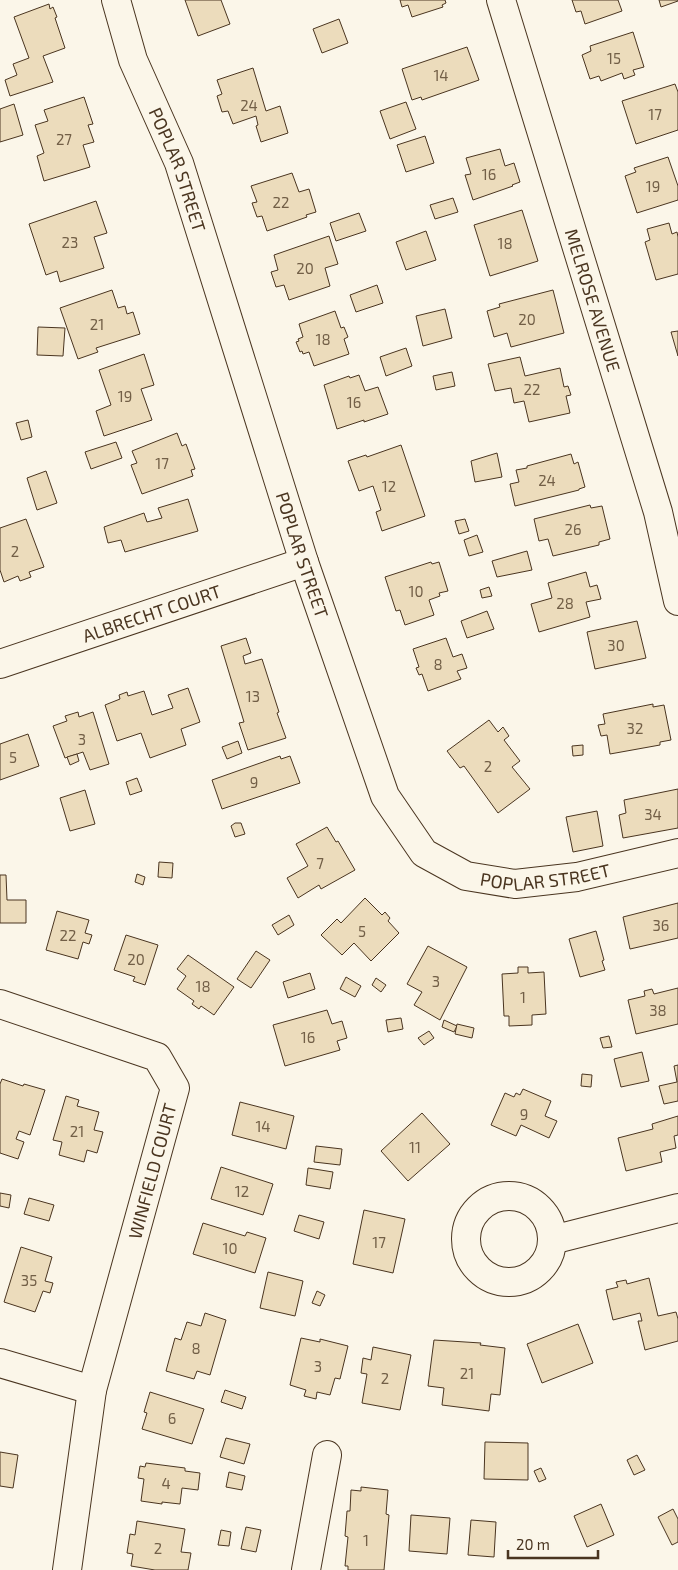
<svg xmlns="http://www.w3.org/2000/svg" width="678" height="1570" viewBox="0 0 678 1570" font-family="'Exo 2',sans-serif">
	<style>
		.building { fill: #ecdcbc; stroke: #4a3520 }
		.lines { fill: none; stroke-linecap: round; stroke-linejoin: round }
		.minor-casing { stroke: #4a3520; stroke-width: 30 }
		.minor { stroke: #fbf6e9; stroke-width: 28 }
		.labels { text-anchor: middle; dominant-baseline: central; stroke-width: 4; stroke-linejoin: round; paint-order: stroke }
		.number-label { font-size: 15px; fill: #725f47 }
		.street-label { font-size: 18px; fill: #4a3520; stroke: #fbf6e9 }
	</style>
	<rect width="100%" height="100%" fill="#fbf6e9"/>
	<g class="building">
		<path d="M185 0H221L230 24 198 36Z"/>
		<path d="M400 0H445L446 3 442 5 443 7 412 17 408 5 402 7Z"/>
		<path d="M572 0H618L622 11 585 24 581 11 576 12Z"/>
		<path d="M659 0H678V1L661 7Z"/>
		<path d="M49 4 50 9 53 7 57 17 55 18 65 48 43 56 53 82 10 96 5 80 17 75 13 64 29 58 14 17Z"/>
		<path d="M339 19 348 43 322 53 313 29Z"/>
		<path d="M633 32 644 67 633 70 635 75 624 79 622 73 601 81 599 76 590 79 582 55 591 51 590 46Z"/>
		<path d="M467 47 479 80 422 100 421 97 412 100 402 69Z"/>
		<path d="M253 68 266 111 280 106 288 133 261 142 256 126 258 125 256 116 233 124 228 111 222 112 217 96 222 94 217 80Z"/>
		<path d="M675 84 678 92V130L636 144 622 101Z"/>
		<path d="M84 97 93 124 88 125 94 142 83 145 90 167 44 181 37 156 44 153 35 125 48 121 44 110Z"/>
		<path d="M406 102 416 129 390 139 380 111Z"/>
		<path d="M14 104 23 135 0 142V109Z"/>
		<path d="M425 136 434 163 406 172 397 145Z"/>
		<path d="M500 149 505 166 514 163 520 182 512 185 513 186 473 200 465 175 471 174 466 158Z"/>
		<path d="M668 157 678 186V200L637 213 625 176 636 172 634 168Z"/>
		<path d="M292 173 299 192 309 189 316 212 306 215 307 217 267 231 262 216 257 217 252 203 257 202 251 186Z"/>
		<path d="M453 198 458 212 435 219 430 205Z"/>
		<path d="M96 201 107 233 94 237 104 268 60 282 57 271 46 275 29 224Z"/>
		<path d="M522 210 538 261 490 276 474 225Z"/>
		<path d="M359 213 366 231 336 241 330 223Z"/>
		<path d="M669 223 672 234 677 232 678 237V274L656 280 645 242 650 240 647 229Z"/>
		<path d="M426 231 436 260 406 270 396 242Z"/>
		<path d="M329 236 338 264 325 268 330 286 289 300 284 285 276 287 271 272 278 270 274 255Z"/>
		<path d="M377 285 383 303 356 312 350 295Z"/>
		<path d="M112 290 118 308 125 306 127 314 133 312 140 334 96 348 98 352 78 359 60 308Z"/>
		<path d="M553 290 564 333 511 347 507 333 494 337 487 311 500 307 499 304Z"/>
		<path d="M445 309 452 338 423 346 416 316Z"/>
		<path d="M335 311 341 328 344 327 348 337 344 339 349 354 314 366 309 352 303 354 302 351 300 352 296 342 299 341 298 339 303 337 299 324Z"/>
		<path d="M38 327 65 328 63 356 37 355Z"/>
		<path d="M678 331V356L671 332Z"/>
		<path d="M406 348 412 366 386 376 380 357Z"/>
		<path d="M144 354 154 385 141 389 152 420 104 436 96 411 111 405 99 370Z"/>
		<path d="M520 357 525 376 560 368 564 387 568 386 571 395 566 396 570 413 529 422 524 401 514 403 511 388 495 391 488 364Z"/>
		<path d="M452 372 455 386 436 390 433 376Z"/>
		<path d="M359 375 365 391 378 387 388 414 364 422V420L337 429 324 385 349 376 350 378Z"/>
		<path d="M28 420 32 437 21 440 16 423Z"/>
		<path d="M177 433 182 446 186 444 195 469 191 470 193 476 142 494 131 465 137 463 132 451Z"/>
		<path d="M116 442 122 458 91 469 85 452Z"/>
		<path d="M401 445 425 516 382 531 376 512 381 510 373 486 359 491 348 461 366 455 367 457Z"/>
		<path d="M497 453 502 477 475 482 471 461Z"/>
		<path d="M571 454 574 464 578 462 585 487 579 489V490L515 506 510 484 519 482 516 470 527 468V466Z"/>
		<path d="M46 471 57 503 37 510 27 478Z"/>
		<path d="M188 499 198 531 125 552 121 540 108 543 104 527 144 513 147 522 162 518 158 508Z"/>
		<path d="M590 505 591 508 602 506 610 539 599 542V545L553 556 548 539 539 541 534 519Z"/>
		<path d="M26 519 44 567 29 572 31 577 20 581 18 576 4 582 0 570V528Z"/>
		<path d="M465 519 469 531 459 534 455 521Z"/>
		<path d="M477 535 483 552 469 556 464 540Z"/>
		<path d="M527 551 532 570 497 577 492 561Z"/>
		<path d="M431 562 432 564 439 562 448 591 439 593 440 596 429 600 434 615 405 625 400 610 396 611 385 577Z"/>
		<path d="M586 572 590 587 597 585 601 599 586 602 590 617 539 632 531 604 552 598 548 583Z"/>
		<path d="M489 587 492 596 482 598 480 590Z"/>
		<path d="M487 611 494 629 467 638 461 621Z"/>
		<path d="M637 621 646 658 595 669 587 632Z"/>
		<path d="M246 638 251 653 243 656 245 664 262 659 279 712 277 713 286 738 248 750 239 723 244 722 221 646Z"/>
		<path d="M446 638 453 657 462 654 467 668 457 671 461 679 428 691 422 674 419 675 416 668 419 667 413 649Z"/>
		<path d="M188 688 200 722 181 729 186 745 150 758 141 733 117 741 105 705 120 699 119 695 127 692 128 696 144 691 152 715 173 708 168 695Z"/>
		<path d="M653 704V707L664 705 671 740 660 742V745L610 754 607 735 601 736 598 725 605 724 603 714Z"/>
		<path d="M78 712 79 717 93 712 109 764 90 770 83 752 65 758 53 726 67 721 65 716Z"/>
		<path d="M489 720 498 732 503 727 509 736 504 740 520 761 512 767 530 789 498 813 464 766 460 768 447 751Z"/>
		<path d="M28 734 39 766 0 780V744Z"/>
		<path d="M238 741 242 753 227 759 222 747Z"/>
		<path d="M583 745V755L573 756 572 746Z"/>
		<path d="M77 754 79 761 70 765 67 757Z"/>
		<path d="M280 756 281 759 290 756 300 783 222 809 212 780Z"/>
		<path d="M137 778 142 791 130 795 126 782Z"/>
		<path d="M678 789V828L623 838 619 815 626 813 624 800Z"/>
		<path d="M85 790 95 824 70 831 60 798Z"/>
		<path d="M597 811 603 846 573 852 566 817Z"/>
		<path d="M235 823H241L245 834 235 837 231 826Z"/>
		<path d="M327 827 336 842 338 841 355 870 321 889 319 885 298 898 287 878 308 866 296 844Z"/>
		<path d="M159 862 173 863 172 878 158 877Z"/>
		<path d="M137 874 145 877 143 885 135 882Z"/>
		<path d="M0 875H6L7 900H26V923H0Z"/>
		<path d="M365 898 382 915 385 912 390 918 388 921 399 933 371 961 354 943 342 955 321 935 337 919 341 923Z"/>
		<path d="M678 903V938L630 949 623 917Z"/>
		<path d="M57 911 89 920 85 933 92 935 89 944 83 942 78 959 46 950Z"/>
		<path d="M289 915 294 925 278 935 272 925Z"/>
		<path d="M596 931 604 960 602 961 605 970 580 977 569 939Z"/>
		<path d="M126 935 158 945 145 985 133 981 135 977 114 970Z"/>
		<path d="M428 946 467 967 440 1020 414 1005 422 992 407 984Z"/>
		<path d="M256 951 270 960 251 988 237 979Z"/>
		<path d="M188 955 234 987 214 1015 201 1006 199 1009 192 1004 194 1001 177 989 186 976 177 969Z"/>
		<path d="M518 967H528V973L544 972 546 1014 532 1015V1025L509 1026V1016H504L502 974 518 973Z"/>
		<path d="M310 973 315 989 288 998 283 982Z"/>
		<path d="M346 977 361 986 355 997 340 989Z"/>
		<path d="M376 978 386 985 381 992 372 985Z"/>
		<path d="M678 988V1024L636 1034 628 1000 645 996 644 991 652 989 654 994Z"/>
		<path d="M327 1010 332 1024 342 1021 347 1038 337 1041 340 1050 285 1066 273 1025Z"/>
		<path d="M401 1018 403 1029 388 1032 386 1020Z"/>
		<path d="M444 1020 457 1026 454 1032 442 1027Z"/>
		<path d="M457 1024 474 1028 472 1038 455 1034Z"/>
		<path d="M429 1031 434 1038 424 1045 418 1038Z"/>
		<path d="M609 1036 612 1047 603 1048 600 1038Z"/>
		<path d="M642 1052 649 1081 621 1087 614 1059Z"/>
		<path d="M678 1065V1101L664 1104 659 1086 677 1082 674 1066Z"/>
		<path d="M582 1074 592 1075 591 1087 581 1086Z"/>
		<path d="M2 1079 23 1086 24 1084 45 1090 30 1135 19 1131 16 1139 24 1142 18 1159 0 1153V1084Z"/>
		<path d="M523 1089 551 1101 545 1116 557 1121 549 1138 521 1125 516 1136 491 1125 505 1093 514 1097 516 1093 520 1095Z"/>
		<path d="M66 1096 79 1100 77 1106 99 1112 94 1130 103 1132 97 1153 87 1150 84 1162 59 1155 62 1142 53 1140Z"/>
		<path d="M240 1102 294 1116 286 1149 232 1135Z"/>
		<path d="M422 1113 450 1144 408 1181 381 1151Z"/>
		<path d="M678 1116V1135L674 1136 676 1148 660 1152 662 1162 626 1171 618 1138 653 1129 652 1124Z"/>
		<path d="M316 1146 342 1149 340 1165 314 1162Z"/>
		<path d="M221 1167 273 1184 263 1215 211 1199Z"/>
		<path d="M308 1168 333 1172 330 1189 306 1185Z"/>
		<path d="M0 1193 11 1195 9 1208 0 1206Z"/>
		<path d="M29 1198 54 1205 49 1221 24 1214Z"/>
		<path d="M364 1210 405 1219 393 1273 353 1264Z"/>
		<path d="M299 1215 324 1222 319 1239 294 1231Z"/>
		<path d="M203 1223 245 1236 247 1232 266 1238 255 1273 193 1254Z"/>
		<path d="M21 1247 52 1257 45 1281 53 1283 50 1293 43 1291 35 1312 4 1302Z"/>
		<path d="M268 1272 303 1281 295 1316 260 1308Z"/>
		<path d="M649 1278 658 1316 676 1312 678 1319V1341L645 1350 638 1321H642L640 1313 613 1320 606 1290 618 1287 616 1282 626 1280 627 1284Z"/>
		<path d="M317 1291 325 1295 320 1306 312 1303Z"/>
		<path d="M205 1313 226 1320 210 1375 197 1371 194 1379 166 1371 175 1338 181 1340 187 1322 201 1326Z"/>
		<path d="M578 1324 593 1363 542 1383 527 1344Z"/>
		<path d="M301 1338 320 1342V1339L348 1346 340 1379 335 1378 330 1395 317 1392 316 1399 304 1396 306 1390 290 1385Z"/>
		<path d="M434 1340 481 1343 480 1345 505 1348 500 1395 491 1394 489 1411 442 1405 444 1388 428 1386Z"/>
		<path d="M373 1347 411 1355 400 1410 362 1403 367 1374 361 1373 363 1358 371 1360Z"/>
		<path d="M225 1390 246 1397 242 1409 221 1402Z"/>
		<path d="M150 1392 204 1409 192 1444 142 1429 147 1413 144 1412Z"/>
		<path d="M226 1438 250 1444 244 1464 220 1457Z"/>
		<path d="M485 1442 528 1443V1480L484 1479Z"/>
		<path d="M0 1452 18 1455 13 1488 0 1486Z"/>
		<path d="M637 1455 645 1470 634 1475 627 1460Z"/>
		<path d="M146 1463 185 1468V1471L200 1473 198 1490 182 1488 180 1504 162 1502V1504L141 1501 144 1479 138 1478 140 1466 145 1467Z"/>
		<path d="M541 1468 546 1479 539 1482 534 1471Z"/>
		<path d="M229 1472 245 1476 242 1490 226 1487Z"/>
		<path d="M361 1487 388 1490 386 1514 389 1515 384 1570H348V1566H345L348 1537 345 1536 347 1511H350L351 1490 361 1491Z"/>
		<path d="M601 1504 614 1535 587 1547 574 1516Z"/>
		<path d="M673 1509 678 1519V1542L672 1545 658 1517Z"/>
		<path d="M411 1515 450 1518 447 1554 409 1551Z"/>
		<path d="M471 1520 496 1522 494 1557 468 1555Z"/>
		<path d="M137 1521 185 1529 181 1552 191 1553 188 1570H155L131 1566 133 1554 127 1553 130 1534 135 1535Z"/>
		<path d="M246 1527 261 1530 256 1552 241 1549Z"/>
		<path d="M221 1530 231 1532 229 1546 218 1545Z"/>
	</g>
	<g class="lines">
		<g class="minor-casing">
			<g id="minor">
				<path id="s1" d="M116 0 133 60 179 163 304 562 385 796 424 853 466 876 515 884 577 877 678 853"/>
				<path id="s2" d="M501 0 658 512 678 601"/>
				<path id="s3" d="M0 664 304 562"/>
				<path d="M0 1004 157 1057 175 1088 92 1390 0 1363"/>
				<circle cx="509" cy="1239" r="43"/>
				<path d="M552 1240 678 1208"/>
				<path d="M67 1570 92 1390"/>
				<path d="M306 1570 327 1455"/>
			</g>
		</g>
		<use href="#minor" class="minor"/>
	</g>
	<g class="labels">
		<g class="number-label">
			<text x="614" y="58">15</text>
			<text x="441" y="75">14</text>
			<text x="249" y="105">24</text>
			<text x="655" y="114">17</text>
			<text x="64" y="139">27</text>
			<text x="489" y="174">16</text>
			<text x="653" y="186">19</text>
			<text x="281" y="202">22</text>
			<text x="70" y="242">23</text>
			<text x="505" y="243">18</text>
			<text x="305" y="268">20</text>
			<text x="527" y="319">20</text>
			<text x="97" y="324">21</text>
			<text x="323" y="339">18</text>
			<text x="532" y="389">22</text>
			<text x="125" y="396">19</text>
			<text x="354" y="402">16</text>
			<text x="162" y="463">17</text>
			<text x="547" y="480">24</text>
			<text x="389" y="486">12</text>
			<text x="573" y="529">26</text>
			<text x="15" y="551">2</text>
			<text x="416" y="591">10</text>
			<text x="565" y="603">28</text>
			<text x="616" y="645">30</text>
			<text x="438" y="664">8</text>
			<text x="253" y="696">13</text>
			<text x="635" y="728">32</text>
			<text x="82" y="739">3</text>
			<text x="13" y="757">5</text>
			<text x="488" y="766">2</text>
			<text x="254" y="782">9</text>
			<text x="653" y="814">34</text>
			<text x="320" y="863">7</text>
			<text x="661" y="925">36</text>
			<text x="362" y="931">5</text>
			<text x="68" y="935">22</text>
			<text x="136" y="959">20</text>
			<text x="436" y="981">3</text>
			<text x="203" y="986">18</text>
			<text x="523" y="997">1</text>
			<text x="658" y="1010">38</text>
			<text x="308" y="1037">16</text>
			<text x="524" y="1114">9</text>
			<text x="263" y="1126">14</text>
			<text x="77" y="1131">21</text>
			<text x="415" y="1147">11</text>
			<text x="242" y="1191">12</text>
			<text x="379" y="1242">17</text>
			<text x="230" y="1248">10</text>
			<text x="29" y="1280">35</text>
			<text x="196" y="1348">8</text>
			<text x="318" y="1366">3</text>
			<text x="467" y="1373">21</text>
			<text x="385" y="1378">2</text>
			<text x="172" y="1418">6</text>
			<text x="166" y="1483">4</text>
			<text x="366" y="1540">1</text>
			<text x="158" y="1548">2</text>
		</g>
		<g class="street-label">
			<text stroke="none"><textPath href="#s1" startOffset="181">POPLAR STREET</textPath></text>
			<text stroke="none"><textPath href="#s2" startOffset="314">MELROSE AVENUE</textPath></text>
			<text stroke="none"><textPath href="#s1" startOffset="586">POPLAR STREET</textPath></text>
			<text stroke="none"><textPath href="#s3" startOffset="160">ALBRECHT COURT</textPath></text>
			<text stroke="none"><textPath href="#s1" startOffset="1038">POPLAR STREET</textPath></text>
			<text transform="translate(152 1171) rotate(-75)">WINFIELD COURT</text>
		</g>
	</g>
	<path d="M508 1550v8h90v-8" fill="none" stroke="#4a3520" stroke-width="2.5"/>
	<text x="516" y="1550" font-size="15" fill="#4a3520" stroke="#fbf6e9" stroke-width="4" paint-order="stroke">20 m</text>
</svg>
